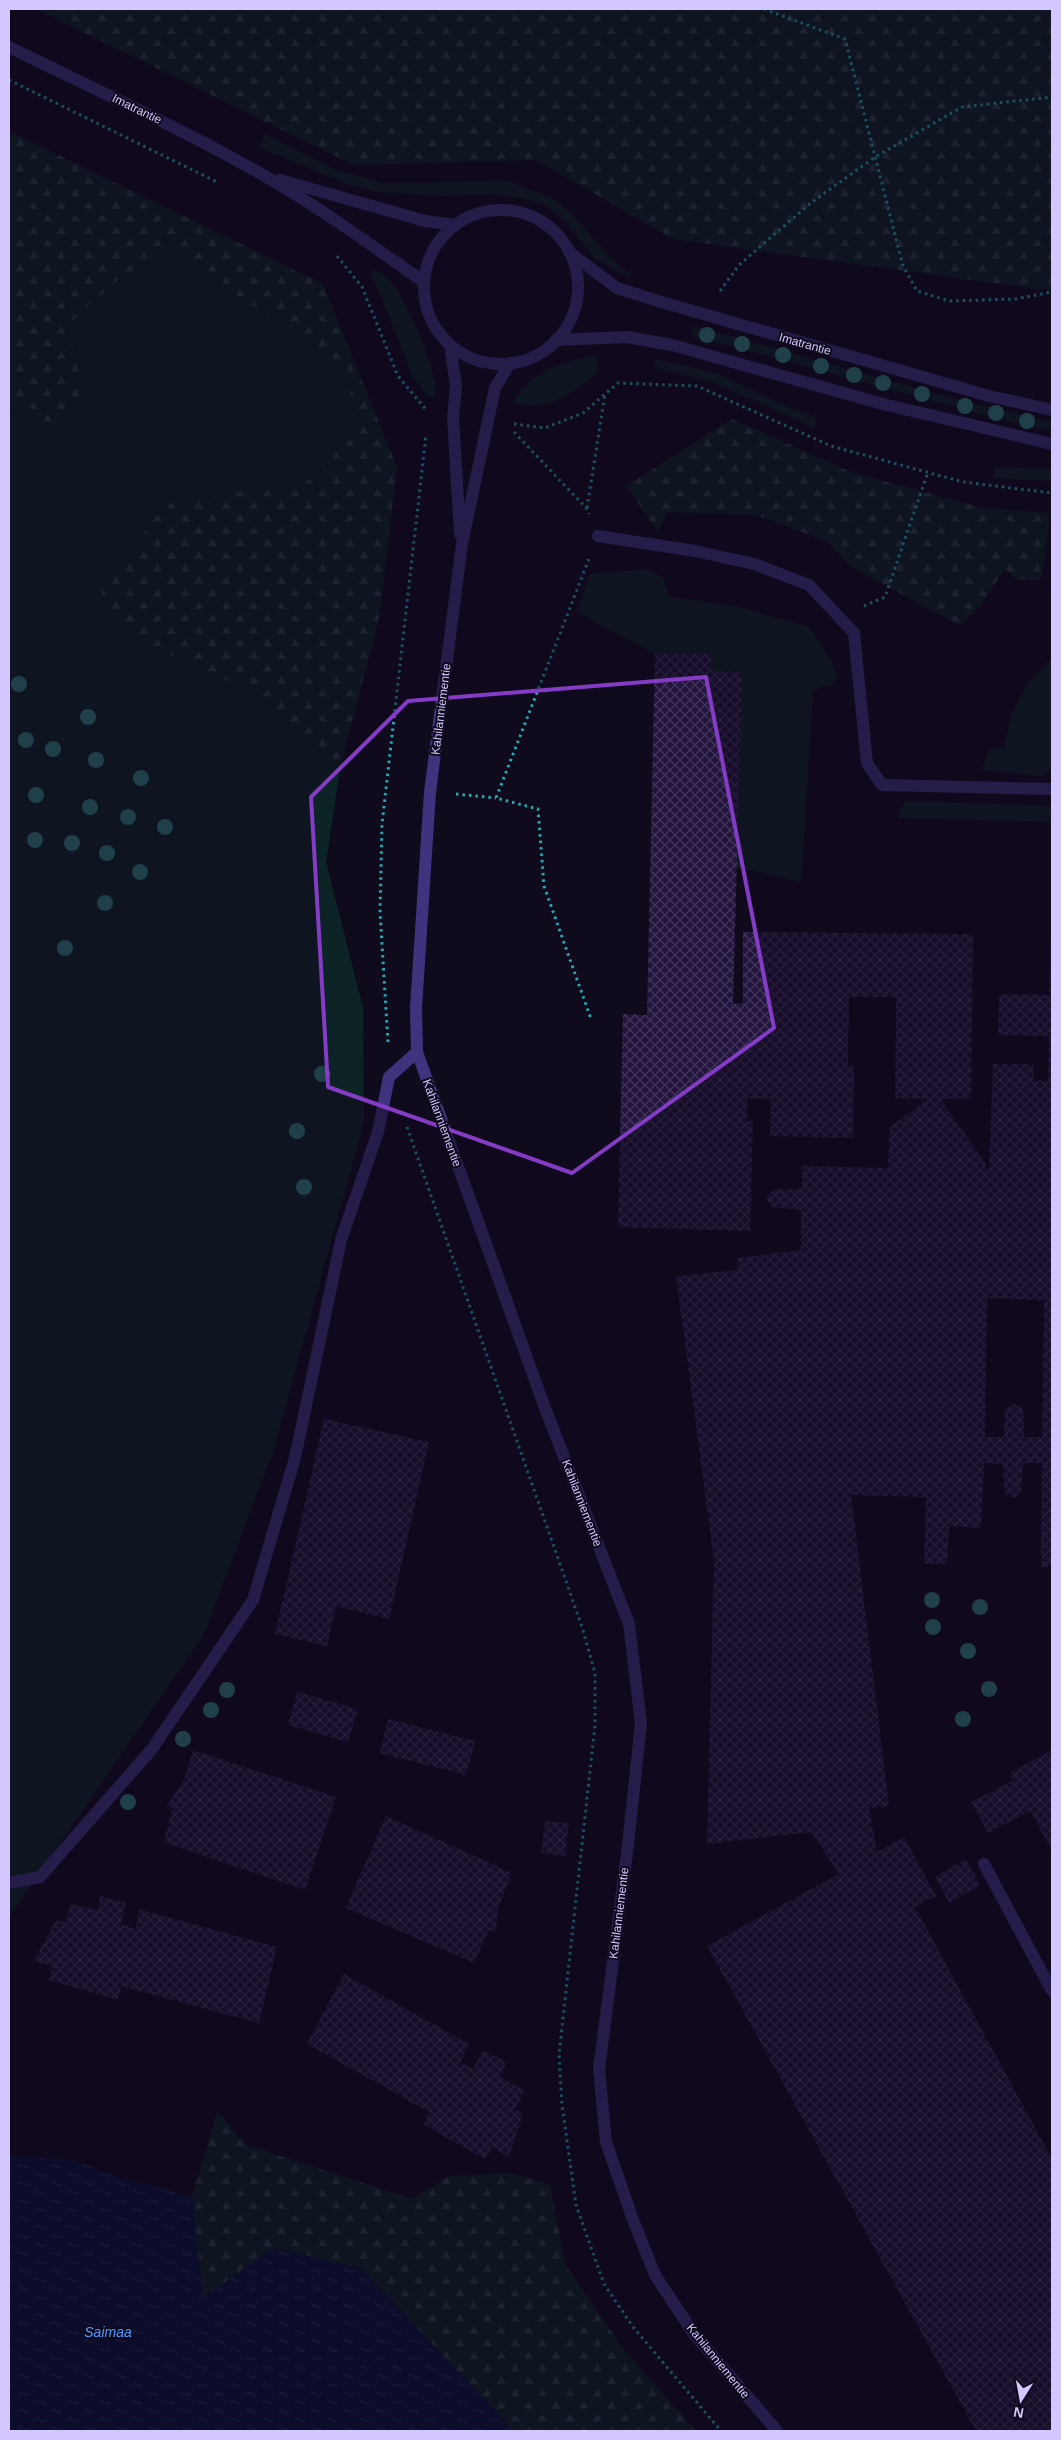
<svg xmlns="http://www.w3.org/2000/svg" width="1061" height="2440" viewBox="0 0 1061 2440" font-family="Helvetica,sans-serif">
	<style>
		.green { fill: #0d2427 }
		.forest { fill: url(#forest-firs) }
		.water { fill: url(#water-ripples) }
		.building { fill: url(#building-cross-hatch); fill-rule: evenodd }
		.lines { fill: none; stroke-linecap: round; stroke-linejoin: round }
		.path { stroke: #26a8b2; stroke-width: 3; stroke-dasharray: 2.5 4; stroke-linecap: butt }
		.minor { stroke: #3f337e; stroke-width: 12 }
		.tree { fill: #328281 }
		.marked { fill: none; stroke: #843bc5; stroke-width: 4; stroke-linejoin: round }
		.labels { text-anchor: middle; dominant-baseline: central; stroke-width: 4; stroke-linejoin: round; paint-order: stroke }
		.street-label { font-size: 12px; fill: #d4c6ff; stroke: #100a1d }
		.water-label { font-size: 14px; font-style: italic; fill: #5499ff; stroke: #100a1d }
	</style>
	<defs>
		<pattern id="forest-firs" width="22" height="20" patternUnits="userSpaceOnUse" patternTransform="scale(1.25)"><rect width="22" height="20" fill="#0d2427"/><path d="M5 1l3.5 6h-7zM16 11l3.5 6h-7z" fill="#2f4247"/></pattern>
		<pattern id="water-ripples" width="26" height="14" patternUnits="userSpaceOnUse" patternTransform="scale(1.25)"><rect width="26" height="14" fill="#06123a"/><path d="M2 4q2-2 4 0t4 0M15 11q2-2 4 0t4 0" fill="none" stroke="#293358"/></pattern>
		<pattern id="building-cross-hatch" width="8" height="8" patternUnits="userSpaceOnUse" patternTransform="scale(1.25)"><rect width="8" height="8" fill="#23153e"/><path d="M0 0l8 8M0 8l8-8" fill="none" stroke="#42365b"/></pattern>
	</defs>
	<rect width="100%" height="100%" fill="#100a1d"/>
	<g class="green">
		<path d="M265 134 339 171 383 183 508 181 552 198 569 211 615 263 631 274 629 278 593 257 567 223 548 207 528 199 493 194 444 196 380 192 347 184 259 147Z"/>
		<path d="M166 248 348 369 354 423 320 478 165 504 133 638 257 694 340 769 326 862 363 1008 364 1122 273 1452 203 1636 9 1917V407L38 428 67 325 114 283Z"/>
		<path d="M375 270C382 273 388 277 393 284 408 304 440 373 435 398L426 395 412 376 381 295 371 277V271Z"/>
		<path d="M694 326 948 397 1052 422V431L992 417 691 335Z"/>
		<path d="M596 355 598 372C576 390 542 417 513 401 533 371 562 361 596 355Z"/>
		<path d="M655 359 718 374 786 406 817 418 814 428 713 382 655 368Z"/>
		<path d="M996 467 1052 469V481L993 478Z"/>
		<path d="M649 569 664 579 668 596 739 607 809 627 831 660 837 676 833 684 813 690 801 882 737 867 741 672 711 671V654H655L577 612 590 574Z"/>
		<path d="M1052 658V767L1042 776 982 770 989 749 1004 748 1012 713 1027 684Z"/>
		<path d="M905 801 1052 806V822L897 818Z"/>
	</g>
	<g class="forest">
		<path d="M36 9H1052V291L673 239 536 160 354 165Z"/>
		<path d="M9 131 323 284 397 467 379 618 340 769 257 694 133 638 101 592 165 504 320 478 354 423 348 369 166 248 114 283 67 325 88 402 38 428 9 407Z"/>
		<path d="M732 419 851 472 983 508 1048 513 1049 525 1041 580H1018L1005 569 980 606 959 625 851 567 826 541 756 515 667 512 658 532 626 486Z"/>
		<path d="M218 2111 246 2145 412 2199 449 2176 512 2173 550 2185 565 2264 624 2350 696 2431H514L361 2268 274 2248 203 2298 192 2196Z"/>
	</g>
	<path class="water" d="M9 2155 72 2160 123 2178 192 2196 203 2297 274 2248 361 2269 514 2431H9Z"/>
	<g class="building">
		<path d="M655 654H711V671L742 672 733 1004 743 1003V932L973 934 971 1099H940L986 1164 985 1169H989L993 1064H1033L1034 1081 1048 1080 1049 1036 998 1035 999 994 1049 995 1052 905V1567H1041L1042 1463H1023L1021 1494 1014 1498 1006 1494 1004 1489 1003 1464 984 1463 981 1528 949 1526 947 1564H924L926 1497 851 1495 889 1806 869 1808 877 1852 904 1837 936 1896 915 1907 1052 2159V2431H976L707 1946 839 1874 811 1832 707 1844 714 1560 676 1276 738 1270 737 1258 801 1250V1210L772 1207 766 1199 769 1193 775 1189H802V1166L888 1168 890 1127 928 1099 895 1098 896 997H849L848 1066H854L853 1138 770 1136 771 1099 747 1098V1121H753L750 1231 618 1227 623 1014 647 1015ZM987 1298 1044 1300 1042 1437H1024L1023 1410 1021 1406 1013 1404 1005 1409 1004 1437H985Z"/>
		<path d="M324 1419 429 1442 389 1619 336 1606 327 1646 275 1634Z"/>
		<path d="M297 1692 358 1709 348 1742 288 1725Z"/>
		<path d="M388 1719 475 1741 466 1775 380 1753Z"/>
		<path d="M193 1750 336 1797 305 1890 163 1842 173 1808 166 1806 183 1782Z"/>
		<path d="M1052 1750V1851L1030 1811 988 1833 971 1802 1014 1780 1010 1773Z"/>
		<path d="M386 1816 512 1873 498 1907 496 1932 489 1930 474 1963 346 1908Z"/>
		<path d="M545 1821 569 1823 565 1856 541 1853Z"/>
		<path d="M966 1859 980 1885 949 1903 935 1877Z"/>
		<path d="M100 1896 126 1903 121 1924 136 1929 139 1909 277 1947 259 2023 121 1986 118 2000 49 1980 52 1966 34 1961 56 1920 66 1922 70 1904 98 1910Z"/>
		<path d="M344 1974 469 2044 460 2062 473 2069 483 2050 506 2062 501 2077 525 2091 515 2109 523 2113 509 2157 492 2147 485 2159 424 2125 429 2112 307 2044Z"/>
	</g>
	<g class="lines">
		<g class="path">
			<path d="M764 9 845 39 903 266 917 291 949 301 1016 299 1052 292"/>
			<path d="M9 80 219 183"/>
			<path d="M337 256 362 287 398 376 427 411"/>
			<path d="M720 291 739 265 812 202 875 157 962 107 1052 97"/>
			<path d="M514 424 545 428 583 413 618 383 697 386 831 446 963 482 1052 493"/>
			<path d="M514 432 587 509 589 514"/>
			<path d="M587 508 605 394"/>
			<path d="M589 559 496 798 538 809 544 886 591 1019"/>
			<path d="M864 606 885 597 928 472"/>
			<path d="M456 794 496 798"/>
			<path d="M388 1042 380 912 382 824 426 435"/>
			<path d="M407 1127 582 1627 595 1673V1725L559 2055 562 2105 576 2205 604 2284 633 2327 721 2431"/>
		</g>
		<g class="minor">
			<path d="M9 47C94 89 181 128 263 175 319 207 371 245 424 282"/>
			<path d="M280 180 425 221 455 225"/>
			<circle cx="501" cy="287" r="77"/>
			<path d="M569 252 617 288 658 301 989 396 1052 410"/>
			<path d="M556 340 627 337 672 345 883 404 1052 444"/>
			<path d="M450 345 456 386 453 417 460 534"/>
			<path d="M510 363 495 388 462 544 430 792 416 1008 417 1052 545 1408 629 1624 641 1723 628 1845 599 2069 606 2142 632 2217 655 2275 694 2334 777 2431"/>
			<path d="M598 536 695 551 754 564 809 585 854 633 867 763 882 785 1052 789"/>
			<path d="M984 1864 1052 1991"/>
			<path d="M9 1883 40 1877 152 1749 253 1600 295 1458 341 1240 378 1132 389 1077 417 1052"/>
		</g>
	</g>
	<g class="tree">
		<circle cx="707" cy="335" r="8"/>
		<circle cx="742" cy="344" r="8"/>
		<circle cx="783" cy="355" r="8"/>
		<circle cx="821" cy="366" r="8"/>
		<circle cx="854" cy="375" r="8"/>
		<circle cx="883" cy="383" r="8"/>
		<circle cx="922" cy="394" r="8"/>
		<circle cx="965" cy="406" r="8"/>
		<circle cx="996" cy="413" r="8"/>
		<circle cx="1027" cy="421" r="8"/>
		<circle cx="19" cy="684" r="8"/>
		<circle cx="88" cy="717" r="8"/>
		<circle cx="26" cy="740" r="8"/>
		<circle cx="53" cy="749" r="8"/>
		<circle cx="96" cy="760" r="8"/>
		<circle cx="141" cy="778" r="8"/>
		<circle cx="36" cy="795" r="8"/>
		<circle cx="90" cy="807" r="8"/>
		<circle cx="128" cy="817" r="8"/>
		<circle cx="165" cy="827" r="8"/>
		<circle cx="35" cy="840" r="8"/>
		<circle cx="72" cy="843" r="8"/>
		<circle cx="107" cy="853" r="8"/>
		<circle cx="140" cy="872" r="8"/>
		<circle cx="105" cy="903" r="8"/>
		<circle cx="65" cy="948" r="8"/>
		<circle cx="322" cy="1074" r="8"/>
		<circle cx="297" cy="1131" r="8"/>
		<circle cx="304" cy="1187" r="8"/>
		<circle cx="932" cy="1600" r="8"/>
		<circle cx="980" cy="1607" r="8"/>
		<circle cx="933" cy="1627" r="8"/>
		<circle cx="968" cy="1651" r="8"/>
		<circle cx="989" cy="1689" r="8"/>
		<circle cx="227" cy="1690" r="8"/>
		<circle cx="211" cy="1710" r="8"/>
		<circle cx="963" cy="1719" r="8"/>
		<circle cx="183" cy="1739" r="8"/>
		<circle cx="128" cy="1802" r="8"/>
	</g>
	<path d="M0 0H1061V2440H0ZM706 677 774 1028 572 1173 328 1087 311 797 408 701Z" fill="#100a1d" fill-opacity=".55" fill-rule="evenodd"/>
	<path class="marked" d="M706 677 774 1028 572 1173 328 1087 311 797 408 701Z"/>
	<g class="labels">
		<g class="street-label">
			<text transform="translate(137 109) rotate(26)">Imatrantie</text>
			<text transform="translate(805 344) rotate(16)">Imatrantie</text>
			<text transform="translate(441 709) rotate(-83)">Kahilanniementie</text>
			<text transform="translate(442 1123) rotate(70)">Kahilanniementie</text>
			<text transform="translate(582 1503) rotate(69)">Kahilanniementie</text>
			<text transform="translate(619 1913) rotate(-83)">Kahilanniementie</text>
			<text transform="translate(718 2361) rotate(51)">Kahilanniementie</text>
		</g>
		<g class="water-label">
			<text x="108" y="2332">Saimaa</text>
		</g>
	</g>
	<rect width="1061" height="2440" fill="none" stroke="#d4c6ff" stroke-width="20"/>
	<g transform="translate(1021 2400) rotate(191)" stroke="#100a1d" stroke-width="4" paint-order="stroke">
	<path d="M0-4L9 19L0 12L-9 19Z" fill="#d4c6ff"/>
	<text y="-8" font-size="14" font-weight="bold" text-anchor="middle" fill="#d4c6ff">N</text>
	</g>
</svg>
